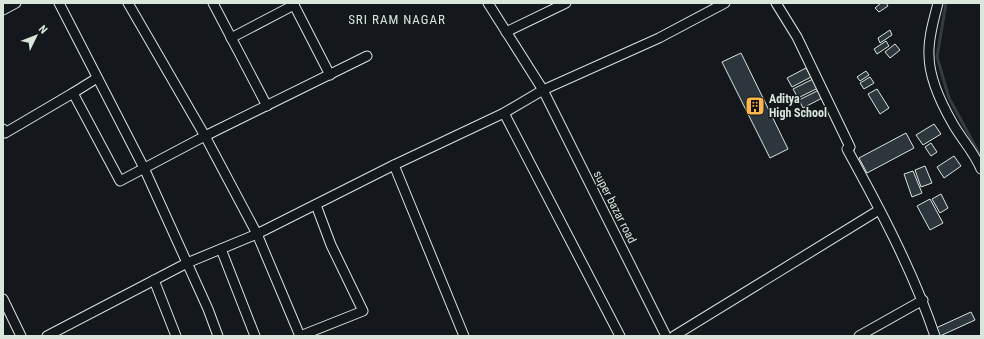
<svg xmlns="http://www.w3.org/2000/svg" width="984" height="339" viewBox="0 0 984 339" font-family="'Roboto Condensed',sans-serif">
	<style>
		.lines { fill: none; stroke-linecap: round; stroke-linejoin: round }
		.stream { stroke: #363b3e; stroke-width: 3 }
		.building { fill: #2c363c; stroke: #d8e6dc }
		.minor-casing { stroke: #d8e6dc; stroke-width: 11 }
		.minor { stroke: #14181c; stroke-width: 9 }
		.labels { text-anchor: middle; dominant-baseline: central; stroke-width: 3; stroke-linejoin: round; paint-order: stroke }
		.poi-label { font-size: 12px; font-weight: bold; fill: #d8e6dc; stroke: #14181c; text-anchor: start }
		.street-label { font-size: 12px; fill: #d8e6dc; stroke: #14181c }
		.neighbourhood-label { font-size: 13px; letter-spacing: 1px; fill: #d8e6dc; stroke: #14181c }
	</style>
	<rect width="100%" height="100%" fill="#14181c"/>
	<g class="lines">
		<path class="stream" d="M946 3 937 57 949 98 981 157"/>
	</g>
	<g class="building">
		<path d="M881 3H886L888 6 879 12 875 8Z"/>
		<path d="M890 30 892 35 880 43 878 38Z"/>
		<path d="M886 41 889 46 877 54 874 49Z"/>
		<path d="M895 44 900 50 890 58 885 52Z"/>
		<path d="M741 53 788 149 770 158 722 62Z"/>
		<path d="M806 68 811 77 792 87 787 78Z"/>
		<path d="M866 71 869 75 860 81 857 77Z"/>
		<path d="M870 77 874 83 864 89 860 83Z"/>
		<path d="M813 79 818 88 798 98 793 89Z"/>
		<path d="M877 89 889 108 880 114 868 94Z"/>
		<path d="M819 90 822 98 803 108 799 100Z"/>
		<path d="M934 124 941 134 923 145 916 135Z"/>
		<path d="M906 133 914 148 867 173 859 158Z"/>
		<path d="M931 143 937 152 931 156 925 147Z"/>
		<path d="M954 156 961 166 944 178 937 167Z"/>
		<path d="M925 166 932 183 921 187 915 170Z"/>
		<path d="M913 171 922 193 912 197 904 174Z"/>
		<path d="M941 194 948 208 940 213 932 199Z"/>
		<path d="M930 199 943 223 930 230 917 206Z"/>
		<path d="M971 312 975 320 940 336 936 328Z"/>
	</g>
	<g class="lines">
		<g class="minor-casing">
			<g id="minor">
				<path d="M59 3 144 168 208 309 218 336"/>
				<path d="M128 3 205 136 257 234 300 336"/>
				<path d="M213 3 267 106"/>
				<path d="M293 3 330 75"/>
				<path d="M488 3 543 90 666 336"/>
				<path d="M776 3 797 37 850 147 847 149C880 209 913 271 935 336"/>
				<path d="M938 3C934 19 928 38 929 55 929 78 942 105 953 124 962 140 974 152 981 169"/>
				<path d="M3 10 16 3"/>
				<path d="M506 32 566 3"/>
				<path d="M231 38 294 5"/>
				<path d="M73 93 97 78"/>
				<path d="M504 113 620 336"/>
				<path d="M3 129 5 133 73 93 120 181 205 136 367 56"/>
				<path d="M394 165 464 336"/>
				<path d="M221 249 255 336"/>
				<path d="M154 280 176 336"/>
				<path d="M3 299 21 336"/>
				<path d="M47 336 187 263 257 234 394 165 504 113 543 90 659 38 725 3"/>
				<path d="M300 336 363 311 331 245 316 205"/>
				<path d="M674 336 879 210"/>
				<path d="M859 336 923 300"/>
			</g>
		</g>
		<use href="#minor" class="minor"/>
	</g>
	<defs>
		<g id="building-square" transform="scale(1)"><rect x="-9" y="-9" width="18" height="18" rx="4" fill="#ffb74d" stroke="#14181c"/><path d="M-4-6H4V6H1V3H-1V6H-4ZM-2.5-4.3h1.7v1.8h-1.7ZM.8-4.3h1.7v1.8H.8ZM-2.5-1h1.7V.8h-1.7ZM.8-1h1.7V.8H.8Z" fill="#111"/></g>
	</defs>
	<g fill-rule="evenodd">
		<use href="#building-square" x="755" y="106"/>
	</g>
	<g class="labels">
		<g class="poi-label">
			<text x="769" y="99">Aditya<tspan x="769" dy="14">High School</tspan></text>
		</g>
		<g class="street-label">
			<text transform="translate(615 207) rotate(63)">super bazar road</text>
		</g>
		<g class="neighbourhood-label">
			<text x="397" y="19">SRI RAM NAGAR</text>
		</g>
	</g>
	<rect width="984" height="339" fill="none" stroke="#d8e6dc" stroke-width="8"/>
	<g transform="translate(36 36) rotate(47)" stroke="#14181c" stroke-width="3" paint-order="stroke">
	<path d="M0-3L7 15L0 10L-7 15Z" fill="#d8e6dc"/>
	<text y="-6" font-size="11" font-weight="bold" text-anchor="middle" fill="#d8e6dc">N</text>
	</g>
</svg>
